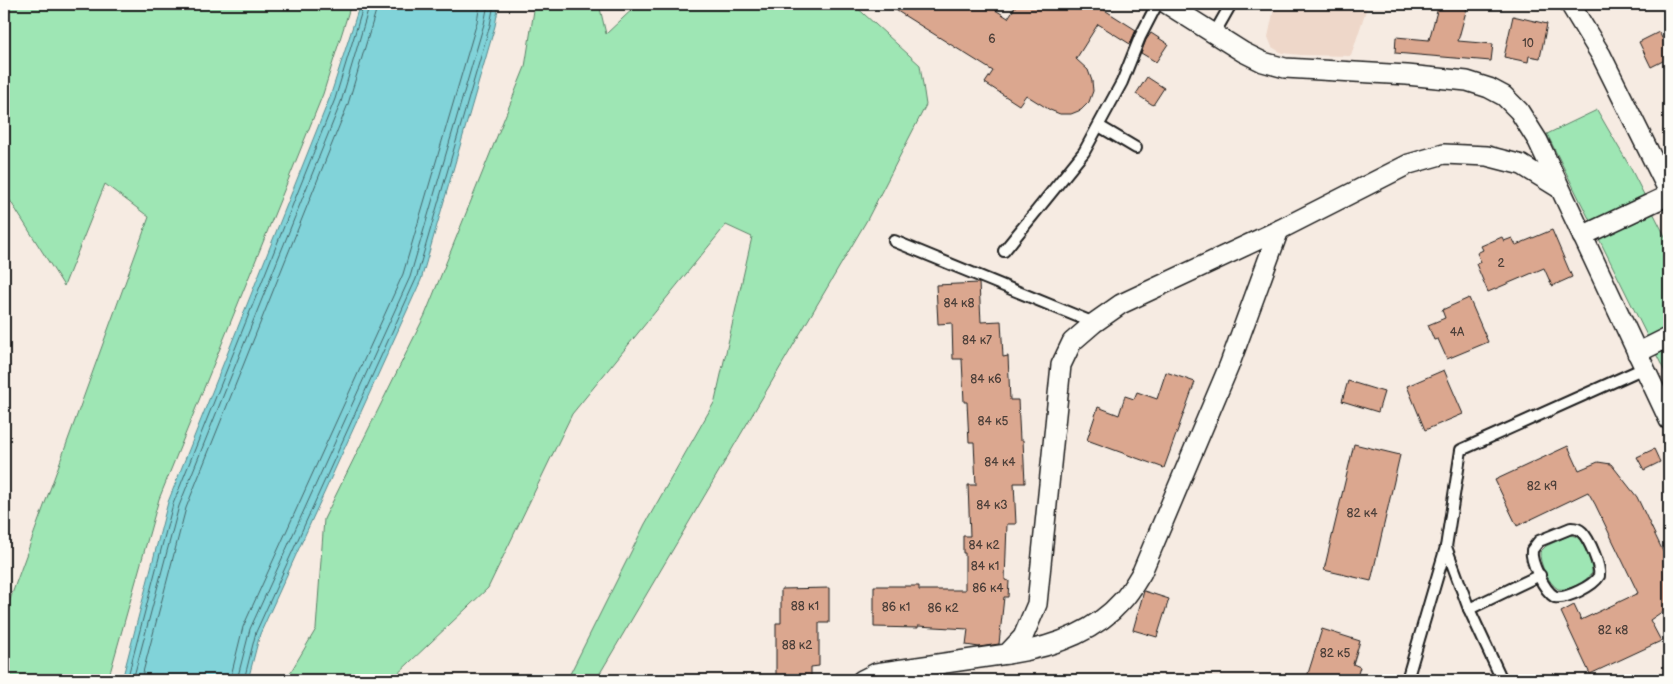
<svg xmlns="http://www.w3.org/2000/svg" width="1673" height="684" viewBox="0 0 1673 684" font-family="'Balsamiq Sans',sans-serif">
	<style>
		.built { fill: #eed7c9 }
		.green { fill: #9ee6b4; stroke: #5d8168 }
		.water { fill: #81d3d9; stroke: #598a8d }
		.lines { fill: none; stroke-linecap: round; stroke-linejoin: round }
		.shore { stroke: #446568; stroke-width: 1 }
		.building { fill: #dba78f; stroke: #1c1c1c }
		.service-casing { stroke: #1c1c1c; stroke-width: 14 }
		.minor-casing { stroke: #1c1c1c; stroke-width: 22 }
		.service { stroke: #fdfcf7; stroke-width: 10 }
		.minor { stroke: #fdfcf7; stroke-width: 19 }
		.labels { text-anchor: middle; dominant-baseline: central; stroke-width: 5; stroke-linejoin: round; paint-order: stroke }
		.number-label { font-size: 12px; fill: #4c3f39 }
	</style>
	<rect width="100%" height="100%" fill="#f6ebe2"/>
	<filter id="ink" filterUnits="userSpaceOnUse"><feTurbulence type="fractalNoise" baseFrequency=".02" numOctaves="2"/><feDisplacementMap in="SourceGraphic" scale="10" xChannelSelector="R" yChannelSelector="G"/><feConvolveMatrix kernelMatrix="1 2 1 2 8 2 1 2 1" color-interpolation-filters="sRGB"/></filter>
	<g filter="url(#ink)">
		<path class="built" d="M1275 4H1368L1351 56 1301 55 1282 53 1272 47 1268 37Z"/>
		<g class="green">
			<path d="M4 4H351L323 94 159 499 108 680H4V616L149 217 105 184 64 286 4 191Z"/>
			<path d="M535 4H599L606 34 638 4H853L920 65 926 105 867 220 596 680H567L645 524 715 401 752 237 726 225 572 414 488 588 391 680H286L316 629 324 519 425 315 525 67Z"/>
			<path d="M1597 110 1630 167 1669 244V380L1547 134Z"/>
			<path d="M1570 535C1574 536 1575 536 1578 538 1584 543 1593 566 1592 573 1586 582 1568 591 1558 589 1549 584 1539 563 1540 552L1546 546Z"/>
		</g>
		<path class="water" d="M360 4H499L495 26 421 280 260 634 248 680H122L168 502 330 97Z"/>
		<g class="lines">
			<g class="shore">
				<path d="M127 680 173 504 335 99 364 4"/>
				<path d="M133 680 179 506 341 102 370 4"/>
				<path d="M141 680 186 508 348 104 378 4"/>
				<path d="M230 680 243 627 403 274 477 22 480 4"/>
				<path d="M237 680 250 629 410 277 484 24 488 4"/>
				<path d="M244 680 256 632 416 279 490 25 494 4"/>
			</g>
		</g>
		<g class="building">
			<path d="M886 4H986L1008 18 1017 4H1095L1136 30 1130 44 1098 24 1076 59 1088 70 1092 81 1093 91 1089 102 1081 110 1071 114H1060L1050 110 1026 95 1019 105 985 83 993 71Z"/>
			<path d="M1439 4H1468L1458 41 1493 44 1491 61 1395 53 1396 37 1429 40Z"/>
			<path d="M1513 16 1547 24 1540 58 1529 56 1528 62 1504 57Z"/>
			<path d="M1659 32 1662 38 1669 34V58L1651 67 1639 42Z"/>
			<path d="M1151 33 1168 44 1156 62 1141 53 1146 40Z"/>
			<path d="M1147 77 1164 88 1153 105 1136 94Z"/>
			<path d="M1552 230 1572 277 1552 286 1544 268 1488 292 1476 264 1481 262 1477 253 1483 250 1481 246 1502 237 1504 241 1512 238 1516 245Z"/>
			<path d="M979 283 981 322 1001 321 1003 357 1008 356 1010 400H1018L1020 440H1023L1025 483H1014L1016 524H1007L1005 580 1009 581 1008 597H1004L999 644 979 647 966 645 968 629 918 626V628L874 627V586H919V590H965V553H963V536H970L968 485H976L974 442H969L967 402H964L962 359H953L952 323 938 324 936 285Z"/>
			<path d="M1469 298 1488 342 1447 359 1438 339 1434 340 1428 325 1445 318 1442 310Z"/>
			<path d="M1444 370 1463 414 1425 430 1407 386Z"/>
			<path d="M1166 372 1195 382 1164 468 1087 440 1098 407 1119 415 1125 396 1134 399 1137 392 1157 399Z"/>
			<path d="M1348 381 1384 392 1378 412 1342 401Z"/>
			<path d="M1354 444 1400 455 1371 581 1324 570Z"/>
			<path d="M1568 446 1579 470 1598 462 1611 464 1637 497 1669 564V607L1650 620 1661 641 1590 674 1561 612 1574 605 1581 620 1638 593 1595 504 1588 492 1517 526 1495 480Z"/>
			<path d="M1654 449 1660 462 1644 470 1637 457Z"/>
			<path d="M829 588V623H819V666L811 667V680H776V623H781V589Z"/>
			<path d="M1144 591 1169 599 1157 637 1133 630Z"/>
			<path d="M1322 629 1360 641 1353 664 1360 667 1356 680H1306Z"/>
		</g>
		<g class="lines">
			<g class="service-casing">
				<g id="service">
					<path d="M1214 34 1231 4"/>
					<path d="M1099 126 1136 148"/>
					<path d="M894 241 1094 323"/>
					<path d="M1004 251 1084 152 1122 82 1140 37 1157 4"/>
					<path d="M1571 528C1575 528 1579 529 1582 532 1589 539 1601 566 1599 576 1593 586 1567 599 1555 597 1544 591 1530 561 1532 550L1539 541Z"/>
					<path d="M1446 547 1469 609 1502 680"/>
					<path d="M1469 609 1540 575"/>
					<path d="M1407 680 1446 547 1461 450 1644 368"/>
				</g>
			</g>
			<g class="minor-casing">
				<g id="minor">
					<path d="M1167 4 1243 52 1263 62 1285 68 1407 75 1467 81 1489 88 1504 96 1519 111 1538 141 1669 420"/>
					<path d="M1570 4 1601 55 1669 192"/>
					<path d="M1582 236 1669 195"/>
					<path d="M1637 353 1669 337"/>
					<path d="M1007 654C1049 648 1093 634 1122 601 1130 593 1136 582 1142 572L1229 366 1279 230"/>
					<path d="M862 680 876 673 1007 654 1023 637 1037 604 1061 365 1072 342 1094 323 1121 304 1279 230 1409 164 1444 154 1487 156 1522 165 1559 188"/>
				</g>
			</g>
			<use href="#service" class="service"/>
			<use href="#minor" class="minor"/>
		</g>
	</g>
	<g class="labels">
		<g class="number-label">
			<text x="992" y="39">6</text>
			<text x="1528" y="43">10</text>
			<text x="1501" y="263">2</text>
			<text x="959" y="303">84 к8</text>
			<text x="1457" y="332">4А</text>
			<text x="977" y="340">84 к7</text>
			<text x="986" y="379">84 к6</text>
			<text x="993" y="421">84 к5</text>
			<text x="1000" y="462">84 к4</text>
			<text x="1542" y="486">82 к9</text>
			<text x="992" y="505">84 к3</text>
			<text x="1362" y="513">82 к4</text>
			<text x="984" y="545">84 к2</text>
			<text x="985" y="566">84 к1</text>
			<text x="988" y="588">86 к4</text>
			<text x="805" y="606">88 к1</text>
			<text x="896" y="607">86 к1</text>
			<text x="943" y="608">86 к2</text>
			<text x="1613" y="630">82 к8</text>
			<text x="797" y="645">88 к2</text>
			<text x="1335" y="653">82 к5</text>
		</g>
	</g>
	<rect width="1673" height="684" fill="none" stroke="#fdfcf7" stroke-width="20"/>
	<rect x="10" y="10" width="1653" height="664" fill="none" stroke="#1c1c1c" stroke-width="2" filter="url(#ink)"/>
</svg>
